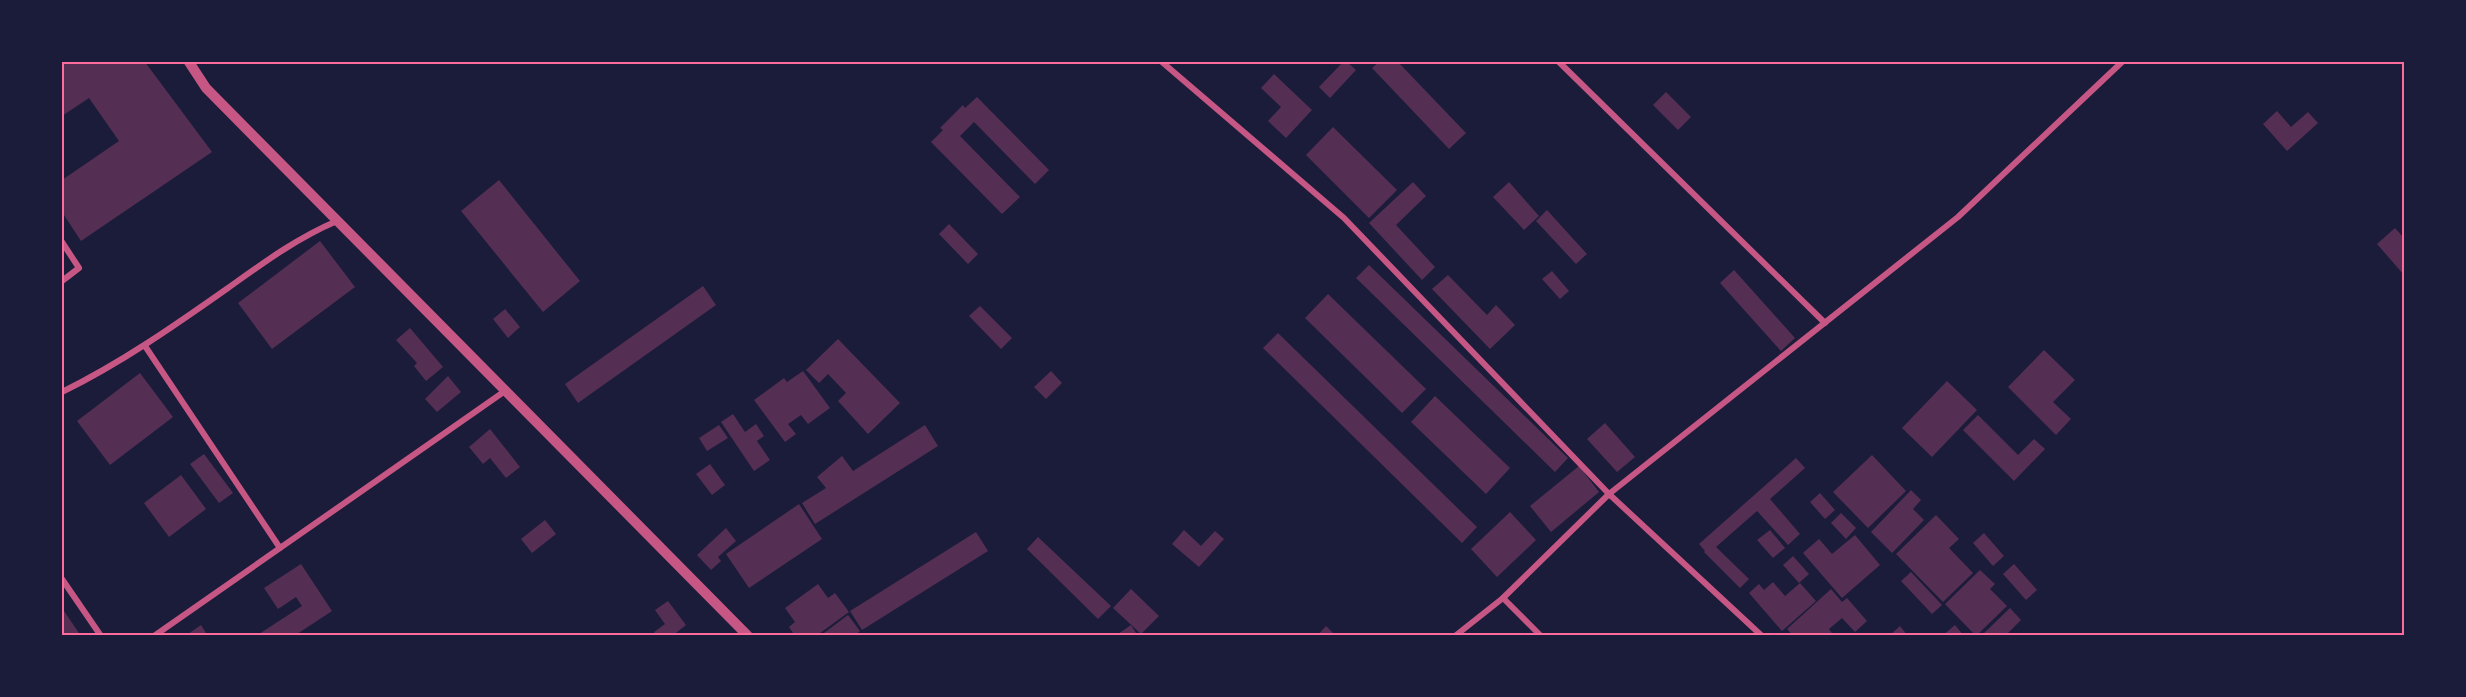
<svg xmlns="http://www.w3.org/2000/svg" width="2466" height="697" viewBox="0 0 2466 697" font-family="'Asap Condensed',sans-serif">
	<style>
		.building { fill: #542f53 }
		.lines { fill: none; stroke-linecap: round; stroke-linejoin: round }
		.minor { stroke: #c65784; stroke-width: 6 }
		.tertiary { stroke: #c65784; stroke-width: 10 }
		.neatline { fill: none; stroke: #ff6b9d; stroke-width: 2 }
	</style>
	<rect width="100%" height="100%" fill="#1b1b3a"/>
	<g class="building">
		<path d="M62 62H145L212 152 81 241 62 212V180L119 141 89 98 62 116Z"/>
		<path d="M1343 62H1347L1356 70 1330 98 1319 87Z"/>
		<path d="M1379 62H1398L1466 133 1449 149 1372 68Z"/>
		<path d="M1274 74 1312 110 1286 138 1268 121 1281 107 1261 88Z"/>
		<path d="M1666 92 1691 117 1678 130 1653 105Z"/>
		<path d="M977 97 1049 170 1035 184 974 122 960 136 1020 197 1002 214 931 142 943 130 940 128 963 105 965 108Z"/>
		<path d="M2277 111 2291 127 2308 112 2318 123 2287 151 2263 124Z"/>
		<path d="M1333 127 1397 190 1369 218 1306 155Z"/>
		<path d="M499 180 580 281 543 312 461 211Z"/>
		<path d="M1413 182 1426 196 1396 225 1435 267 1422 280 1369 223Z"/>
		<path d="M1509 182 1539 216 1524 230 1493 197Z"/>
		<path d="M1547 210 1587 254 1576 264 1536 221Z"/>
		<path d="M949 224 978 254 968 264 939 234Z"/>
		<path d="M2395 228 2404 238V275L2377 244Z"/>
		<path d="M320 241 355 287 272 349 238 303Z"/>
		<path d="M1369 265 1568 458 1555 472 1356 278Z"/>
		<path d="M1734 270 1795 338 1781 351 1720 283Z"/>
		<path d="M1552 271 1569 291 1560 299 1542 279Z"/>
		<path d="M1448 275 1487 315 1496 305 1515 325 1490 349 1432 289Z"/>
		<path d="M703 286 716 305 578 403 565 384Z"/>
		<path d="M1328 294 1426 389 1402 413 1305 318Z"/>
		<path d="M980 306 1012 338 1001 349 969 316Z"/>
		<path d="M505 309 520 327 508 338 493 319Z"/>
		<path d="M410 328 443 367 426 381 414 366 417 363 396 340Z"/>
		<path d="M1278 333 1477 527 1462 543 1263 348Z"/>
		<path d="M838 339 900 403 868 434 838 401 846 393 828 374 819 383 806 370Z"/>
		<path d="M2044 350 2075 380 2053 402 2071 419 2056 435 2008 387Z"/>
		<path d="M803 371 830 408 808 424 801 415 788 424 796 434 785 442 754 400 784 378 787 382Z"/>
		<path d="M1051 371 1062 383 1046 399 1034 387Z"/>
		<path d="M140 373 173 417 110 465 77 421Z"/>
		<path d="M448 376 461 392 437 412 425 399Z"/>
		<path d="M1947 381 1977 410 1932 457 1902 428Z"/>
		<path d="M1435 396 1510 468 1486 494 1411 422Z"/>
		<path d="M733 414 745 432 756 424 764 436 757 441 770 460 754 471 721 422Z"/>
		<path d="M1978 415 2018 455 2034 439 2045 449 2014 481 1963 430Z"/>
		<path d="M1605 423 1635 457 1617 472 1587 439Z"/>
		<path d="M719 425 728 438 707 451 699 438Z"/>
		<path d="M925 425 938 446 815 524 802 503 826 488 817 477 842 456 853 471Z"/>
		<path d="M490 429 520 467 506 478 490 458 483 464 469 447Z"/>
		<path d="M204 454 233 493 219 503 190 464Z"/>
		<path d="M1872 455 1906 491 1868 528 1833 492Z"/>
		<path d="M1796 458 1805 468 1770 499 1800 534 1788 545 1757 511 1716 547 1749 579 1740 588 1704 552 1705 551 1699 544Z"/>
		<path d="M710 464 725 485 712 495 696 474Z"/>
		<path d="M1579 466 1599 492 1551 532 1530 506Z"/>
		<path d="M181 475 206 509 169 537 144 503Z"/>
		<path d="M1911 490 1921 500 1913 509 1924 520 1892 553 1871 532Z"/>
		<path d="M1820 493 1835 510 1825 519 1810 502Z"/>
		<path d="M799 504 822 539 749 588 726 554Z"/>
		<path d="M1510 512 1536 540 1497 577 1471 549Z"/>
		<path d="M1841 513 1856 528 1846 539 1831 523Z"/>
		<path d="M1936 515 1959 539 1949 548 1973 573 1943 602 1896 554Z"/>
		<path d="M545 520 556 534 532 553 521 539Z"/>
		<path d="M726 528 736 541 718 557 721 561 711 570 697 555Z"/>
		<path d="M1184 530 1201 546 1215 531 1224 539 1199 567 1172 544Z"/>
		<path d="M1770 530 1785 548 1773 558 1757 540Z"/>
		<path d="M976 532 988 551 862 630 850 611Z"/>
		<path d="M1984 533 2004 556 1993 566 1973 543Z"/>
		<path d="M1855 535 1880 565 1842 598 1803 553 1819 539 1832 554Z"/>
		<path d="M1038 537 1111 606 1098 619 1027 549Z"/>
		<path d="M1793 556 1809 574 1799 583 1783 565Z"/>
		<path d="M301 564 332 611 294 636H256L302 606 296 597 278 609 264 588Z"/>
		<path d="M2014 564 2037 590 2026 600 2003 574Z"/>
		<path d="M1980 570 1995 584 1990 589 2007 606 1976 636 1945 604Z"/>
		<path d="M1911 572 1942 605 1932 614 1901 581Z"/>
		<path d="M1773 582 1785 596 1800 583 1816 601 1782 631 1749 593 1759 584 1764 590Z"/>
		<path d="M818 584 828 598 835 593 849 612 816 636H795L789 627 795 622 785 608Z"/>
		<path d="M1131 589 1159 616 1141 634 1113 608Z"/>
		<path d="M1831 589 1842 602 1847 598 1867 621 1855 632 1842 618 1829 629 1834 636H1793L1787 629Z"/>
		<path d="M668 601 686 625 672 636H656L654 632 665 624 655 610Z"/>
		<path d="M2010 608 2021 620 2005 636H1981Z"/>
		<path d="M64 611 81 636H62V613Z"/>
		<path d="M848 615 860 631 854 636H820Z"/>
		<path d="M201 625 208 636H185Z"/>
		<path d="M1131 625 1138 636H1115Z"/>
		<path d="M1955 625 1964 636H1942Z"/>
		<path d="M1326 626 1336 636H1317Z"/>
		<path d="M1900 626 1908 636H1889Z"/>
	</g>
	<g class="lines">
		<g class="minor">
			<path d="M1162 62 1344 218 1609 494 1762 636"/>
			<path d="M1559 62 1825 323"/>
			<path d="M62 242 79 268 62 281"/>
			<path d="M145 346 280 548"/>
			<path d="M62 392C121 363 174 326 228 288 263 263 297 238 337 221"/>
			<path d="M62 579 101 636"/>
			<path d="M1503 598 1541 636"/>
			<path d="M154 636 505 391"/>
			<path d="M1455 636 1503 598 1609 494 1958 217 2122 62"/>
		</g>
		<path class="tertiary" d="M189 62 206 88 748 636"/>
	</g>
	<rect width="2466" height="697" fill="none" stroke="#1b1b3a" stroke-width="126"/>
	<rect x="63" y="63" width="2340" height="571" class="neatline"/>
</svg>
